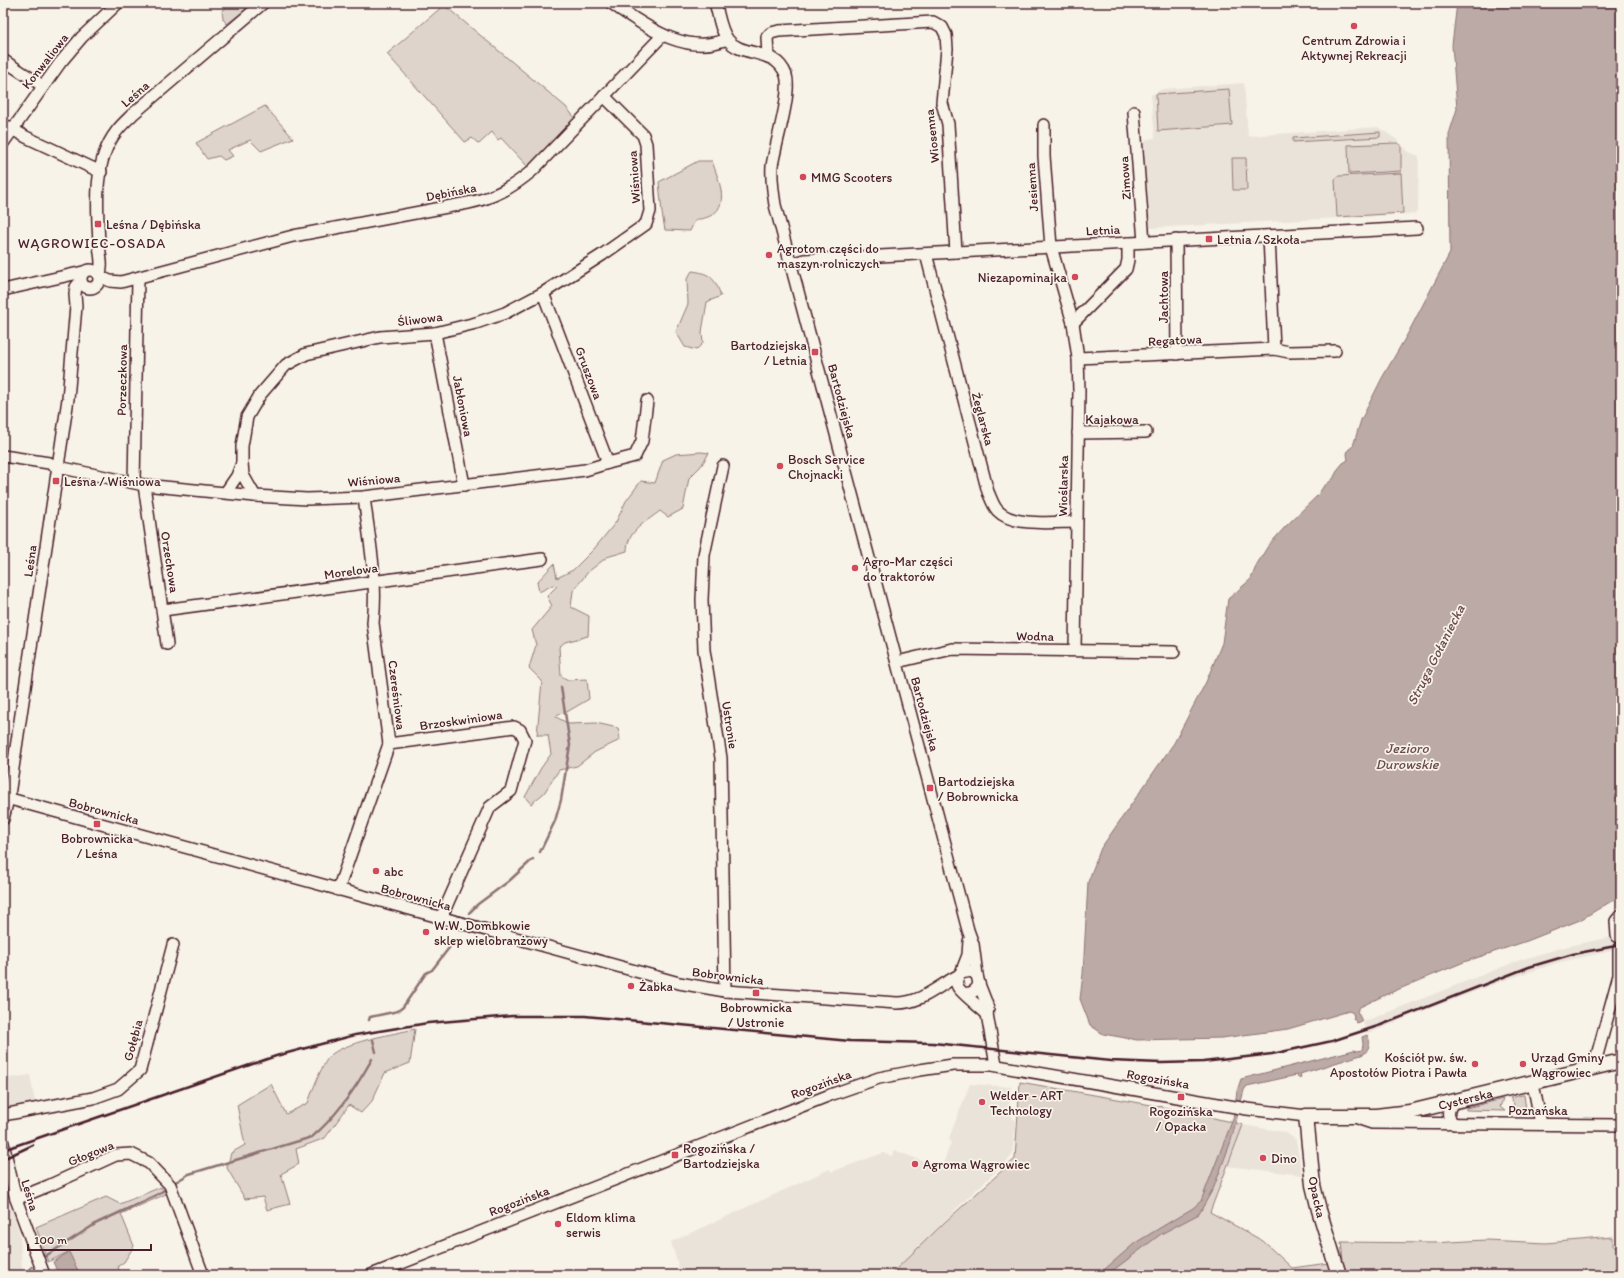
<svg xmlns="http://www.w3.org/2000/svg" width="1624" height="1278" viewBox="0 0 1624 1278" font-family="Itim,sans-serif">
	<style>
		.built { fill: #eae3da }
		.green { fill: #ded4cc; stroke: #947a7c }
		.water { fill: #bcaaa7; stroke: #8e7275 }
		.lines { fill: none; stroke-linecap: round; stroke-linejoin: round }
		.stream { stroke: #8e7275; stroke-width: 2.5 }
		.minor-casing { stroke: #4a1f2b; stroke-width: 14 }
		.major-casing { stroke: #4a1f2b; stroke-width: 17 }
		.minor { stroke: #f7f3e8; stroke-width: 11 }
		.major { stroke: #f7f3e8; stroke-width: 14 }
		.rail { stroke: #4a1f2b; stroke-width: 2.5 }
		.poi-dot { fill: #d1495b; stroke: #f7f3e8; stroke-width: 1.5 }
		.labels { text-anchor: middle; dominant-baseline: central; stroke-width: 3.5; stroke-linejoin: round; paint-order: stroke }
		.poi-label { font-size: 13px; fill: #4a1f2b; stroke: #f7f3e8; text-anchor: start }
		.street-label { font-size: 13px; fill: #4a1f2b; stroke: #f7f3e8 }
		.neighbourhood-label { font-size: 14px; letter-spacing: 1px; fill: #4a1f2b; stroke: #f7f3e8 }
		.water-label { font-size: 14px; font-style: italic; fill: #6c4950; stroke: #f7f3e8 }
	</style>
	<rect width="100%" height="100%" fill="#f7f3e8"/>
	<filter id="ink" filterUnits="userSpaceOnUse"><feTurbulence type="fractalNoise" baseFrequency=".025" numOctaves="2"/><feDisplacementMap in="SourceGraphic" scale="8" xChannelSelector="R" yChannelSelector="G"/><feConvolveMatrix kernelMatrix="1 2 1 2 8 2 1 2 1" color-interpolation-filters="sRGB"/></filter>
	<g filter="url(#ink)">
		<g class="built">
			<path d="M1244 83 1248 136 1378 127 1396 139 1409 152 1419 156 1418 210 1415 214 1150 228 1143 146 1147 139 1155 138 1151 95 1162 89Z"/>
			<path d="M1621 935V949L1560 962 1511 978 1415 1014 1375 1031 1367 1033 1363 1022 1520 960 1564 947Z"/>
			<path d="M30 1075 35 1102 7 1107 3 1079Z"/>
			<path d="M970 1084 1011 1087 1009 1112 1016 1123 1012 1156 958 1207 895 1275H681L671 1242 830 1169 831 1172 883 1153 892 1156 894 1150 941 1168 951 1143 949 1138Z"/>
			<path d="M1243 1125 1285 1132 1296 1140 1302 1175 1227 1166Z"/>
			<path d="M3 1178 7 1192 4 1198 7 1206 10 1208 11 1207 20 1235 22 1270 17 1275H3Z"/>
		</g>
		<g class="green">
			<path d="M232 3H240L246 9 227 24 223 19 222 11Z"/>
			<path d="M444 5 566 107 575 118 528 167 501 138 498 140 492 132 479 144 472 138 465 142 387 54Z"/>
			<path d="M1229 89 1232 125 1158 131 1156 94Z"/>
			<path d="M265 106 293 138 261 151 250 140 228 150 233 156 224 160 219 156 207 159 196 143Z"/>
			<path d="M1380 132V137L1293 142V138Z"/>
			<path d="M1397 143 1401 145V171L1349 174 1348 145Z"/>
			<path d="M1232 158H1246L1247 190H1233Z"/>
			<path d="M698 161H712C718 179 732 207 708 217 694 222 698 214 690 231L665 230 662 213 659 182Z"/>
			<path d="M1401 173 1403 213 1337 217 1335 179 1339 176Z"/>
			<path d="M692 271C710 273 715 278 721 296L707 302 702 332 703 343 696 350 685 347 676 332 688 304 687 279Z"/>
			<path d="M701 452 709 453 701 466 689 478 683 509 668 517 660 511C646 522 627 531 627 551L607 557 588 572 573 591 571 607 589 616 588 636 565 642 559 647 561 676 568 680 587 679 589 699 565 713 558 714 556 717 569 724 596 723 618 728 620 740 595 752 577 766 559 770 544 793 531 804 525 797 541 768 551 754 548 735H537L542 681 529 668 536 645 532 630 552 606 547 596 557 586 553 585 539 592 537 582 554 564 557 578 573 570 594 549 616 522 626 501 641 481 655 483 663 460 676 454Z"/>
			<path d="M415 1029 410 1063 385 1073 372 1101 361 1113 349 1105 325 1138 296 1149 299 1164 281 1174 290 1204 267 1210 263 1197 245 1199 227 1168 231 1153 245 1145 237 1105 271 1084 286 1114 308 1103C312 1092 323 1060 332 1054 350 1041 393 1034 415 1029Z"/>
			<path d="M1020 1082 1180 1110 1243 1125 1210 1212 1263 1241 1292 1268 1343 1261 1341 1242 1432 1243 1486 1240 1546 1243 1613 1237V1246H1621V1275H890L946 1221 1015 1159Z"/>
			<path d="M1522 1095H1524L1526 1110 1525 1111H1512L1514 1104 1510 1098Z"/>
			<path d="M1503 1099 1500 1107 1505 1111 1466 1110V1108Z"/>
			<path d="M161 1187 166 1194 121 1214 134 1246 124 1262 118 1266 120 1275H78L68 1252 48 1262 36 1227 106 1197 120 1204Z"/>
		</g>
		<g class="water">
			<path d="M1457 3H1621V894L1615 899 1580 920 1527 941 1464 962 1385 995 1360 1007 1357 1011 1362 1021 1357 1023 1353 1018 1354 1017 1353 1013 1349 1011 1288 1029 1222 1038 1137 1040 1103 1034 1090 1025 1080 999 1083 974 1088 882 1101 848 1174 743 1206 682 1222 643 1228 599 1251 579 1257 564 1268 546 1286 526 1318 495 1323 487 1333 479 1338 469 1343 463 1348 460 1347 454 1348 450 1353 446 1361 420 1382 378 1407 335 1450 253 1449 134 1457 109 1452 45Z"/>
			<path d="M1367 1035C1371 1041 1370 1048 1364 1054L1300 1074 1301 1077 1298 1078 1297 1075 1247 1086 1244 1090 1231 1141 1214 1187 1199 1214 1161 1234 1107 1275H1098L1135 1243 1193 1208 1201 1201 1233 1119 1237 1091 1241 1079 1354 1050 1358 1051 1362 1050 1363 1044 1362 1037Z"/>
			<path d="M69 1252 80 1275H59L53 1262Z"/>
		</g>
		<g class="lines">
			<g class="stream">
				<path d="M540 852 555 821 561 800 570 745 561 687"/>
				<path d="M469 913 478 904 509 881 533 859"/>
				<path d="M369 1020 370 1017 398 1011 403 1007 426 973 432 970 452 944"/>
				<path d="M373 1040 376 1052"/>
				<path d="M174 1183 189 1174 312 1137C336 1117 357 1086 372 1059"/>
				<path d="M44 1257 97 1223 153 1197 166 1189"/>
				<path d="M23 1275 32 1267"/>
			</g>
			<g class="minor-casing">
				<g id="minor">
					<path d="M611 3C644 25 685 57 727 39"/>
					<path d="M715 3C719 15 720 30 728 40 742 58 776 47 786 75 792 93 775 145 772 166 771 179 773 192 775 205L968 930 973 944 977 975"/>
					<path d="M768 57 767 37 771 33 779 31 933 22 942 27 946 35 947 49 942 103 948 124 956 252"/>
					<path d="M3 60 43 86"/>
					<path d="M1134 112 1144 242"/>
					<path d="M3 124 26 137 101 172"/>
					<path d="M1044 125V156L1051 247 1073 323 1078 358 1079 391 1075 650"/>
					<path d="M3 143 60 63 82 37 118 3"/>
					<path d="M1269 236 1274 349"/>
					<path d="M1176 240 1177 354"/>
					<path d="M926 254 988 492C991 498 993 506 998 511 1013 527 1055 522 1076 522"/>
					<path d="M791 264 804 260 1417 228"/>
					<circle cx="90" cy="279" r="9"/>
					<path d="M99 276 110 281 121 282 293 236 468 203C494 198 513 187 533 170L663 35"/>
					<path d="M99 276C104 264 99 254 99 242 97 207 93 162 116 132 121 125 127 120 133 114L263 3"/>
					<path d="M3 290 83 272"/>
					<path d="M543 293 608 463"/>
					<path d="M1073 323 1126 269 1128 260V243"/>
					<path d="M435 333 464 485"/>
					<path d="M1078 358 1274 349 1289 352 1335 351"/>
					<path d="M1078 433 1146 432"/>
					<path d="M3 456 49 463 58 467 144 485 255 496 307 499 364 497 585 470 608 463 635 456 642 441 647 401"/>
					<path d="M723 466 704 555 702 600 704 650 721 758 725 991"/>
					<path d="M134 482 138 278"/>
					<path d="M144 485 167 644"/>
					<path d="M226 492 237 476 242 463"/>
					<path d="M255 496 243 475 242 463V446L247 417 260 395 286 365 306 354 380 337 435 333 476 323 505 313 543 293 602 255 646 224 650 211 646 144 643 135 604 96"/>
					<path d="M163 610 542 559"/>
					<path d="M897 662 952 649 1174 652"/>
					<path d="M389 744 514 727 520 730 525 740 511 791 490 807 441 918"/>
					<path d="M3 797 679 983 725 991 897 1003C922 1003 938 986 959 975"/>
					<path d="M3 819 9 795 68 399 76 306 75 294 76 287 80 282"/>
					<path d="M338 890 389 744 373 623C378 580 369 538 364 497"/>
					<path d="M1617 936 1616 921 1621 915"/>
					<path d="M961 973 968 955 969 941"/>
					<path d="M979 984 986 1002 988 1009 987 1014 996 1065"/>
					<path d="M964 993C972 994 976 991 979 984L977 975 971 971 961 973C957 977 955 982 958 987 960 992 981 1008 987 1014"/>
					<path d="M1597 1066 1596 1059 1619 975V949"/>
					<path d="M1533 1083 1541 1124"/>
					<path d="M1454 1102C1447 1109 1446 1118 1455 1124"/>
					<path d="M3 1115 93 1098 118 1089 140 1070 173 945"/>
					<path d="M1360 1119 1372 1123 1621 1125"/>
					<path d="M3 1143 16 1199 44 1275"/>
					<path d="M16 1199 48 1186 116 1155 131 1154 149 1163 170 1185 203 1275"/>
					<path d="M371 1275 830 1095 879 1078 920 1070 953 1065H992L1247 1109 1306 1116"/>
				</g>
			</g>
			<g class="major-casing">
				<g id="major">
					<path id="s1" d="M1339 1275 1319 1210 1313 1185 1306 1116H1376L1410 1112 1621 1061"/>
				</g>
			</g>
			<use href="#minor" class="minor"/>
			<use href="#major" class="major"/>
			<g class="rail">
				<path d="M3 1150 276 1056 355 1035 428 1023 512 1016H585L850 1041 933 1043 1111 1061 1161 1063 1203 1062 1272 1054 1332 1041 1381 1025 1529 967 1573 954 1621 945"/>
				<path d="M3 1159 33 1145"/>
			</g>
		</g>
	</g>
	<g class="poi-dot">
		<circle cx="1354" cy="26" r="4"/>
		<circle cx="803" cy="177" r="4"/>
		<rect x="94" y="220" width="8" height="8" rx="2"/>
		<rect x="1205" y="235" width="8" height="8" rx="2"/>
		<circle cx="769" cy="255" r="4"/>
		<circle cx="1075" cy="277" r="4"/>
		<rect x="811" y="348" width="8" height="8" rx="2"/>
		<circle cx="780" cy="466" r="4"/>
		<rect x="52" y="477" width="8" height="8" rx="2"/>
		<circle cx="855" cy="568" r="4"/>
		<rect x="926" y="784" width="8" height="8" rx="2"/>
		<rect x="93" y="820" width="8" height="8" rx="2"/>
		<circle cx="376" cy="871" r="4"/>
		<circle cx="426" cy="932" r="4"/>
		<circle cx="631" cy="986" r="4"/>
		<rect x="752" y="989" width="8" height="8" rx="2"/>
		<circle cx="1475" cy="1064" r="4"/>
		<circle cx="1523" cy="1064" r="4"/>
		<rect x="1177" y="1093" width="8" height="8" rx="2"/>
		<circle cx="982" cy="1102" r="4"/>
		<rect x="671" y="1151" width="8" height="8" rx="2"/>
		<circle cx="1263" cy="1158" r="4"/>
		<circle cx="915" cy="1164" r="4"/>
		<circle cx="558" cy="1224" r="4"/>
	</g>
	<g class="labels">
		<g class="poi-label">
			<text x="1354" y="40" text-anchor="middle">Centrum Zdrowia i<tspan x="1354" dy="15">Aktywnej Rekreacji</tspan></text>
			<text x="811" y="177">MMG Scooters</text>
			<text x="106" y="224">Leśna / Dębińska</text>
			<text x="1217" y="239">Letnia / Szkoła</text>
			<text x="777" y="248">Agrotom części do<tspan x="777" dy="15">maszyn rolniczych</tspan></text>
			<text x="1067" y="277" text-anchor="end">Niezapominajka</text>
			<text x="807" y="345" text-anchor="end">Bartodziejska<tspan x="807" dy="15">/ Letnia</tspan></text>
			<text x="788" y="459">Bosch Service<tspan x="788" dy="15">Chojnacki</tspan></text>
			<text x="64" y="481">Leśna / Wiśniowa</text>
			<text x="863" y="561">Agro-Mar części<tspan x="863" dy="15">do traktorów</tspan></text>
			<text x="938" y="781">Bartodziejska<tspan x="938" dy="15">/ Bobrownicka</tspan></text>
			<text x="97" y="838" text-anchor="middle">Bobrownicka<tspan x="97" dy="15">/ Leśna</tspan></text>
			<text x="384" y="871">abc</text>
			<text x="434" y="925">W.W. Dombkowie<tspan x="434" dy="15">sklep wielobranżowy</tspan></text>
			<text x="639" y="986">Żabka</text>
			<text x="756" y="1007" text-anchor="middle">Bobrownicka<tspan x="756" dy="15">/ Ustronie</tspan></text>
			<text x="1467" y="1057" text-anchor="end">Kościół pw. św.<tspan x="1467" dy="15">Apostołów Piotra i Pawła</tspan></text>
			<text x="1531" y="1057">Urząd Gminy<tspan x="1531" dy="15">Wągrowiec</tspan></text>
			<text x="990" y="1095">Welder - ART<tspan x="990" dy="15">Technology</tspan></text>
			<text x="1181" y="1111" text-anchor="middle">Rogozińska<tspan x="1181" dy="15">/ Opacka</tspan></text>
			<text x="683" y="1148">Rogozińska /<tspan x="683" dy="15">Bartodziejska</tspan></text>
			<text x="1271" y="1158">Dino</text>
			<text x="923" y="1164">Agroma Wągrowiec</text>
			<text x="566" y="1217">Eldom klima<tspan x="566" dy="15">serwis</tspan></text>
		</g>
		<g class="street-label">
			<text transform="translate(45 61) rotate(-52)">Konwaliowa</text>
			<text transform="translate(135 94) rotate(-41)">Leśna</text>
			<text transform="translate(932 136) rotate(-96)">Wiosenna</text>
			<text transform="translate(634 177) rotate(-94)">Wiśniowa</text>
			<text transform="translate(1125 178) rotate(-94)">Zimowa</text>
			<text transform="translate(1032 187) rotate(-94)">Jesienna</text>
			<text transform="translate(451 192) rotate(-11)">Dębińska</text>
			<text transform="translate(1103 230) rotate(-3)">Letnia</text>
			<text transform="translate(1163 297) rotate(-90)">Jachtowa</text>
			<text transform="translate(420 319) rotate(-7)">Śliwowa</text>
			<text transform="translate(1175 340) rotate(-3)">Regatowa</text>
			<text transform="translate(589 373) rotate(69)">Gruszowa</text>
			<text transform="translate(122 380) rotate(-89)">Porzeczkowa</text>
			<text transform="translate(842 401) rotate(75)">Bartodziejska</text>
			<text transform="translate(463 406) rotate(79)">Jabłoniowa</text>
			<text transform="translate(983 419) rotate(75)">Żeglarska</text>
			<text x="1112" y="419">Kajakowa</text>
			<text transform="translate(374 480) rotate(-5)">Wiśniowa</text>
			<text transform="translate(1063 486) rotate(-89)">Wioślarska</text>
			<text transform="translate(30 561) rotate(-82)">Leśna</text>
			<text transform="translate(170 562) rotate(81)">Orzechowa</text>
			<text transform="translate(351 571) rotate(-8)">Morelowa</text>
			<text transform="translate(1035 636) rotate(1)">Wodna</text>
			<text transform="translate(397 695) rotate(83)">Czereśniowa</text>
			<text transform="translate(925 714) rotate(75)">Bartodziejska</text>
			<text transform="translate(461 720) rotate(-8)">Brzoskwiniowa</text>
			<text transform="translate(730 725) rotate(81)">Ustronie</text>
			<text transform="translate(104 811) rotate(15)">Bobrownicka</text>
			<text transform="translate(416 897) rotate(15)">Bobrownicka</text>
			<text transform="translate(728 976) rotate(7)">Bobrownicka</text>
			<text transform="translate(133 1040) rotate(-75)">Gołębia</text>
			<text transform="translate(1158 1079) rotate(10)">Rogozińska</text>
			<text transform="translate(821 1084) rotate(-20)">Rogozińska</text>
			<text stroke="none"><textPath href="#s1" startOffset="324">Cysterska</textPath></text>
			<text x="1538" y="1110">Poznańska</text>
			<text transform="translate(91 1153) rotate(-22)">Głogowa</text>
			<text transform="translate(30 1195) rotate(73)">Leśna</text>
			<text transform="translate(1317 1197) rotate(78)">Opacka</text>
			<text transform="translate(519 1201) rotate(-21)">Rogozińska</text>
		</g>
		<g class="neighbourhood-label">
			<text x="92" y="243">WĄGROWIEC-OSADA</text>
		</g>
		<g class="water-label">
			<text transform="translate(1436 655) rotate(-63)">Struga Gołaniecka</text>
			<text x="1407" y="748">Jezioro<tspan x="1407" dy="16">Durowskie</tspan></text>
		</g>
	</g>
	<rect width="1624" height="1278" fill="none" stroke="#f7f3e8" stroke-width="16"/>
	<rect x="8" y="8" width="1608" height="1262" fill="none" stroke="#4a1f2b" stroke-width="1.5" filter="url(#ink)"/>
	<path d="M28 1244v6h123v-6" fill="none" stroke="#4a1f2b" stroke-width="2"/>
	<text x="34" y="1244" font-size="12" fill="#4a1f2b" stroke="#f7f3e8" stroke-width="3" paint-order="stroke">100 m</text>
</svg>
